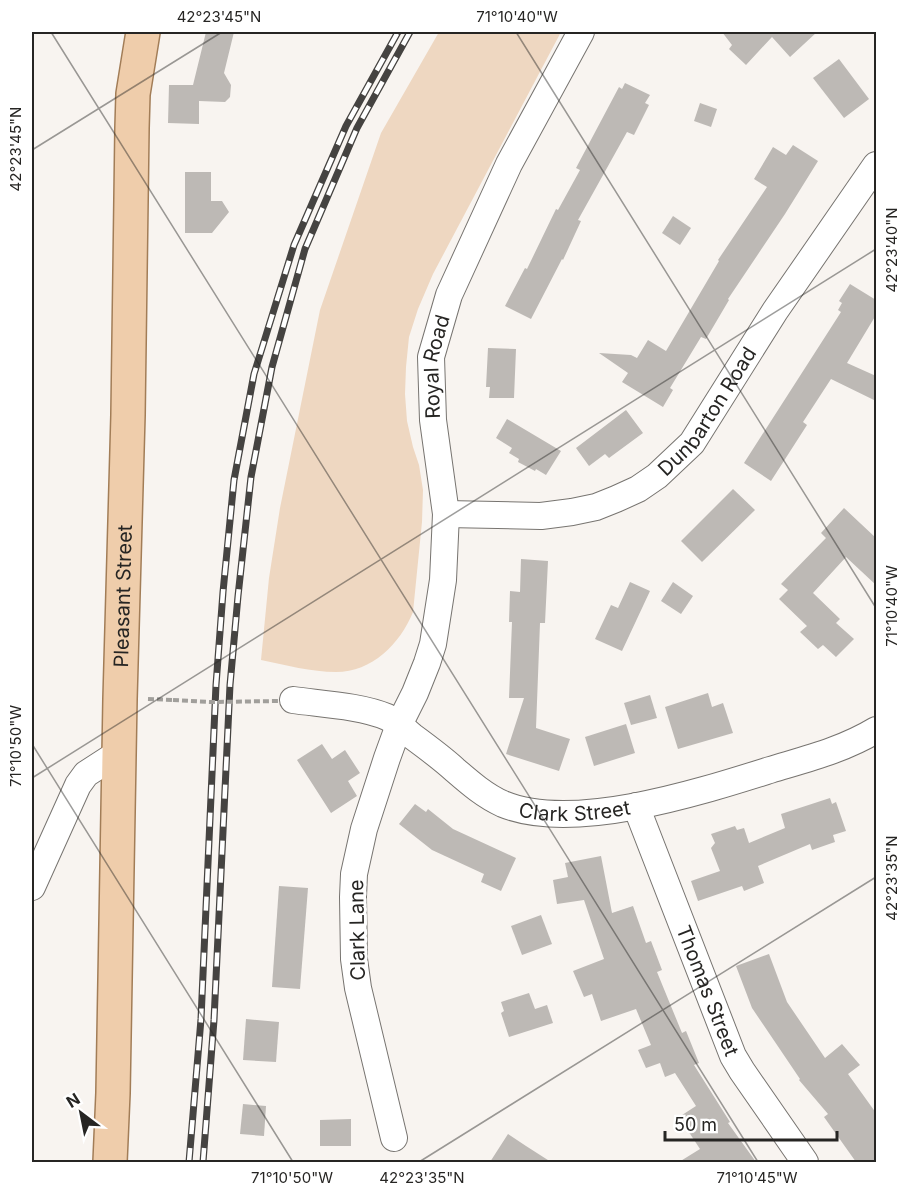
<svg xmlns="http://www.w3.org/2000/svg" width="908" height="1194" viewBox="0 0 908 1194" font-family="Inter,sans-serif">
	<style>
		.green { fill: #eed7c1 }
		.building { fill: #bdb9b5 }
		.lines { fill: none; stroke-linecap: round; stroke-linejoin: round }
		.street-casing { stroke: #777470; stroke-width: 28 }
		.primary-casing { stroke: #a27d57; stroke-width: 36 }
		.path { stroke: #a19f9b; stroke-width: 4; stroke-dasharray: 6 3; stroke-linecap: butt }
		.street { stroke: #fff; stroke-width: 26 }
		.primary { stroke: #efcdab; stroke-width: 33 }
		.rail-casing { stroke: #454341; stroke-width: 7 }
		.rail { stroke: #fff; stroke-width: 4.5; stroke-dasharray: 14; stroke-linecap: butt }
		.path-bridge { stroke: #a19f9b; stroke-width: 4; stroke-dasharray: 6 3; stroke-linecap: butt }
		.ticks { fill: none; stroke: #262523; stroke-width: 1.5; stroke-opacity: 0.45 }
		.labels { text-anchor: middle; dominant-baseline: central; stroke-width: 6; stroke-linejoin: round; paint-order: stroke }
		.street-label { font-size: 20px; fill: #262523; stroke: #fff }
		.neatline { fill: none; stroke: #262523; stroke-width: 2 }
		.ticks-label { font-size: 15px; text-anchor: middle; fill: #262523 }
	</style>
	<rect width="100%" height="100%" fill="#f8f4f0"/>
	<path class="green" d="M439 32H561L433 274 418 309 409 337 406 367 405 394 407 421 413 447 419 465 423 490 422 522 413 612C400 644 372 672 336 672 311 672 286 665 261 660L269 578 280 508 320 310 381 133Z"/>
	<g class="building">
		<path d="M206 32H234L224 73 231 85 230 97 225 102 199 101V124L168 123 169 85H193Z"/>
		<path d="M722 32H817L790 57 772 37 746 65 729 49 732 45Z"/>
		<path d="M839 59 869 99 844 118 813 78Z"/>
		<path d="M625 83 650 95 645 103 649 105 634 135 627 132 578 220 581 221 563 260 562 259 531 319 505 306 525 268 527 269 556 209 558 210 580 170 576 168 619 87 622 89Z"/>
		<path d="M700 103 717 109 711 127 694 121Z"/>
		<path d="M793 145 818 161 785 214 728 299 729 300 706 339 701 337 670 388 673 390 663 407 622 382 628 373 599 353 631 355 637 358 648 340 666 351 719 261 718 260 767 187 754 179 773 147 786 155Z"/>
		<path d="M185 172H211V201H222L229 212 212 233H185Z"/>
		<path d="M673 216 691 228 680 245 662 233Z"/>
		<path d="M850 284 876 300V315L847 363 876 376V401L831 379 803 422 807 425 771 481 744 463 841 312 838 310 842 303 839 301Z"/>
		<path d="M488 348 516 349 514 398H489L490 387H486Z"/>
		<path d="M626 410 643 433 609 458 605 454 589 466 576 448Z"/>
		<path d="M507 419 561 451 546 475 536 469 535 471 518 462 519 459 509 453 512 448 496 438Z"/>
		<path d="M733 489 755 510 702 562 681 541Z"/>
		<path d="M844 508 876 538V585L846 557 813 593 840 619 836 623 854 639 836 657 823 645 818 649 800 632 807 626 779 599 788 590 781 584 826 538 821 533Z"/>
		<path d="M521 559 548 561 545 623H540L536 728 570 739 559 771 506 754 524 698H509L512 622H509L510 591 520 592Z"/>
		<path d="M630 582 650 591 622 651 595 639 611 605 618 608Z"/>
		<path d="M673 582 693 596 681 614 661 601Z"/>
		<path d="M708 693 712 707 723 703 733 733 678 749 665 707Z"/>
		<path d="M650 695 657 718 631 725 624 703Z"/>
		<path d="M626 724 635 753 594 766 585 737Z"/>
		<path d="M322 744 332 759 345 750 360 773 348 781 357 796 331 813 297 760Z"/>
		<path d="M830 798 832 804 836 802 846 831 833 835 835 842 812 850 810 844 758 866 764 883 744 891 742 886 698 901 691 881 720 871 711 848 715 843 711 834 735 826 737 830 744 828 749 843 785 828 781 814Z"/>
		<path d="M415 804 426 812 428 809 453 829 516 858 501 891 481 882 484 874 432 850 399 824Z"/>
		<path d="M601 856 612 913 633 906 646 943 651 941 662 970 657 972 682 1033 686 1031 699 1063 694 1065 730 1122 728 1123 756 1162H679L700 1149 679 1117 696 1106 675 1073 665 1077 660 1063 646 1068 638 1050 651 1045 636 1009 601 1021 592 994 584 997 573 971 604 959 584 900 557 904 553 880 568 877 565 863Z"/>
		<path d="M279 886 308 888 300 989 272 987Z"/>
		<path d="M541 915 552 944 522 955 511 926Z"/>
		<path d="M769 954 787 1002 825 1058 842 1044 860 1065 848 1074 876 1113V1162H856L824 1117 828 1114 799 1080 800 1079 752 1008 736 966Z"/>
		<path d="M529 993 535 1009 547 1005 553 1023 509 1037 501 1013 504 1011 501 1002Z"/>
		<path d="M246 1019 279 1022 276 1062 243 1060Z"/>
		<path d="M243 1104 266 1106 264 1136 240 1134Z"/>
		<path d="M351 1119V1146H320V1120Z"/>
		<path d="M508 1134 526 1146 551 1162H490Z"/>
	</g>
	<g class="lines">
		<g class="street-casing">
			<g id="street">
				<path id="s1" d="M446 514 541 516 572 512 596 507 616 499 638 489 657 476 692 443 775 311 876 165"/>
				<path id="s2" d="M293 700C322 704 361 706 387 717 396 721 405 730 412 736 427 747 442 758 455 770 470 783 485 796 503 804 573 833 700 792 770 770 806 759 843 750 876 730"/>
				<path id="s3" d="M636 806 733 1056 742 1071 805 1162"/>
				<path d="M32 887 78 785 86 774 120 752"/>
				<path id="s4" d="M394 1138 358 988 354 959 353 897 354 874 364 829 387 758 399 725 415 693 427 663 433 644 443 580 446 514 433 420 431 357 449 295 509 164 581 32"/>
			</g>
		</g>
		<g class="primary-casing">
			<g id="primary">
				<path id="s5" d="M110 1162 113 1093 120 699 128 415 132 128 133 94 143 32"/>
			</g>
		</g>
		<path class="path" d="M148 699 173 700"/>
		<use href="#street" class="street"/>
		<use href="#primary" class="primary"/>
		<g class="rail-casing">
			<g id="rail">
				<path d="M189 1162 201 1019 216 685 223 592 234 480 254 374 294 245 346 126 398 32"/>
				<path d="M203 1162 214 1020 230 685 238 596 251 477 272 367 305 249 357 128 410 32"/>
			</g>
		</g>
		<use href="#rail" class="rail"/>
		<path class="path-bridge" d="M173 700 211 702 278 701"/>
	</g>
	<path class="ticks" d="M51 32 758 1162M516 32 876 608M32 150 222 32M32 744 293 1162M32 778 876 249M419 1162 876 877"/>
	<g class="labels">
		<g class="street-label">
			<text stroke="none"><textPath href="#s4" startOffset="792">Royal Road</textPath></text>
			<text stroke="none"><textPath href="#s1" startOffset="302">Dunbarton Road</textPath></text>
			<text stroke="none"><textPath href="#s5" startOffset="566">Pleasant Street</textPath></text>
			<text stroke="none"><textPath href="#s2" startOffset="314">Clark Street</textPath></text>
			<text transform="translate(357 930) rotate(-91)">Clark Lane</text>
			<text stroke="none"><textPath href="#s3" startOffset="198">Thomas Street</textPath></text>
		</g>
	</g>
	<rect width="908" height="1194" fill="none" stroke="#ffffff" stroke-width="66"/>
	<g transform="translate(81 1113) rotate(328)" stroke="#ffffff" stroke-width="4.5" paint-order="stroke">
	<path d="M0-4.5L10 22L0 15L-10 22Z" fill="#262523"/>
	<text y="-9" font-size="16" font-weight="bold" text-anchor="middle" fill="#262523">N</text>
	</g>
	<path d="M665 1131v9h172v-9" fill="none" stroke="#262523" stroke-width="3"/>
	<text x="674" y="1131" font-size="18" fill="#262523" stroke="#ffffff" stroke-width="4.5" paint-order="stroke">50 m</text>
	<rect x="33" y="33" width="842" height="1128" class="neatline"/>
	<g class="ticks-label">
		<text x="219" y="22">42°23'45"N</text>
		<text x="517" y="22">71°10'40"W</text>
		<text transform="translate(16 149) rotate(-90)" y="5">42°23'45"N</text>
		<text transform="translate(892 250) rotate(-90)" y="5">42°23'40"N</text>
		<text transform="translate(892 606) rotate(-90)" y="5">71°10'40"W</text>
		<text transform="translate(16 746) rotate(-90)" y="5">71°10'50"W</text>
		<text transform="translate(892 878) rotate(-90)" y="5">42°23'35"N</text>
		<text x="292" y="1183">71°10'50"W</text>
		<text x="422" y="1183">42°23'35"N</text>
		<text x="757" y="1183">71°10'45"W</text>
	</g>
</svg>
